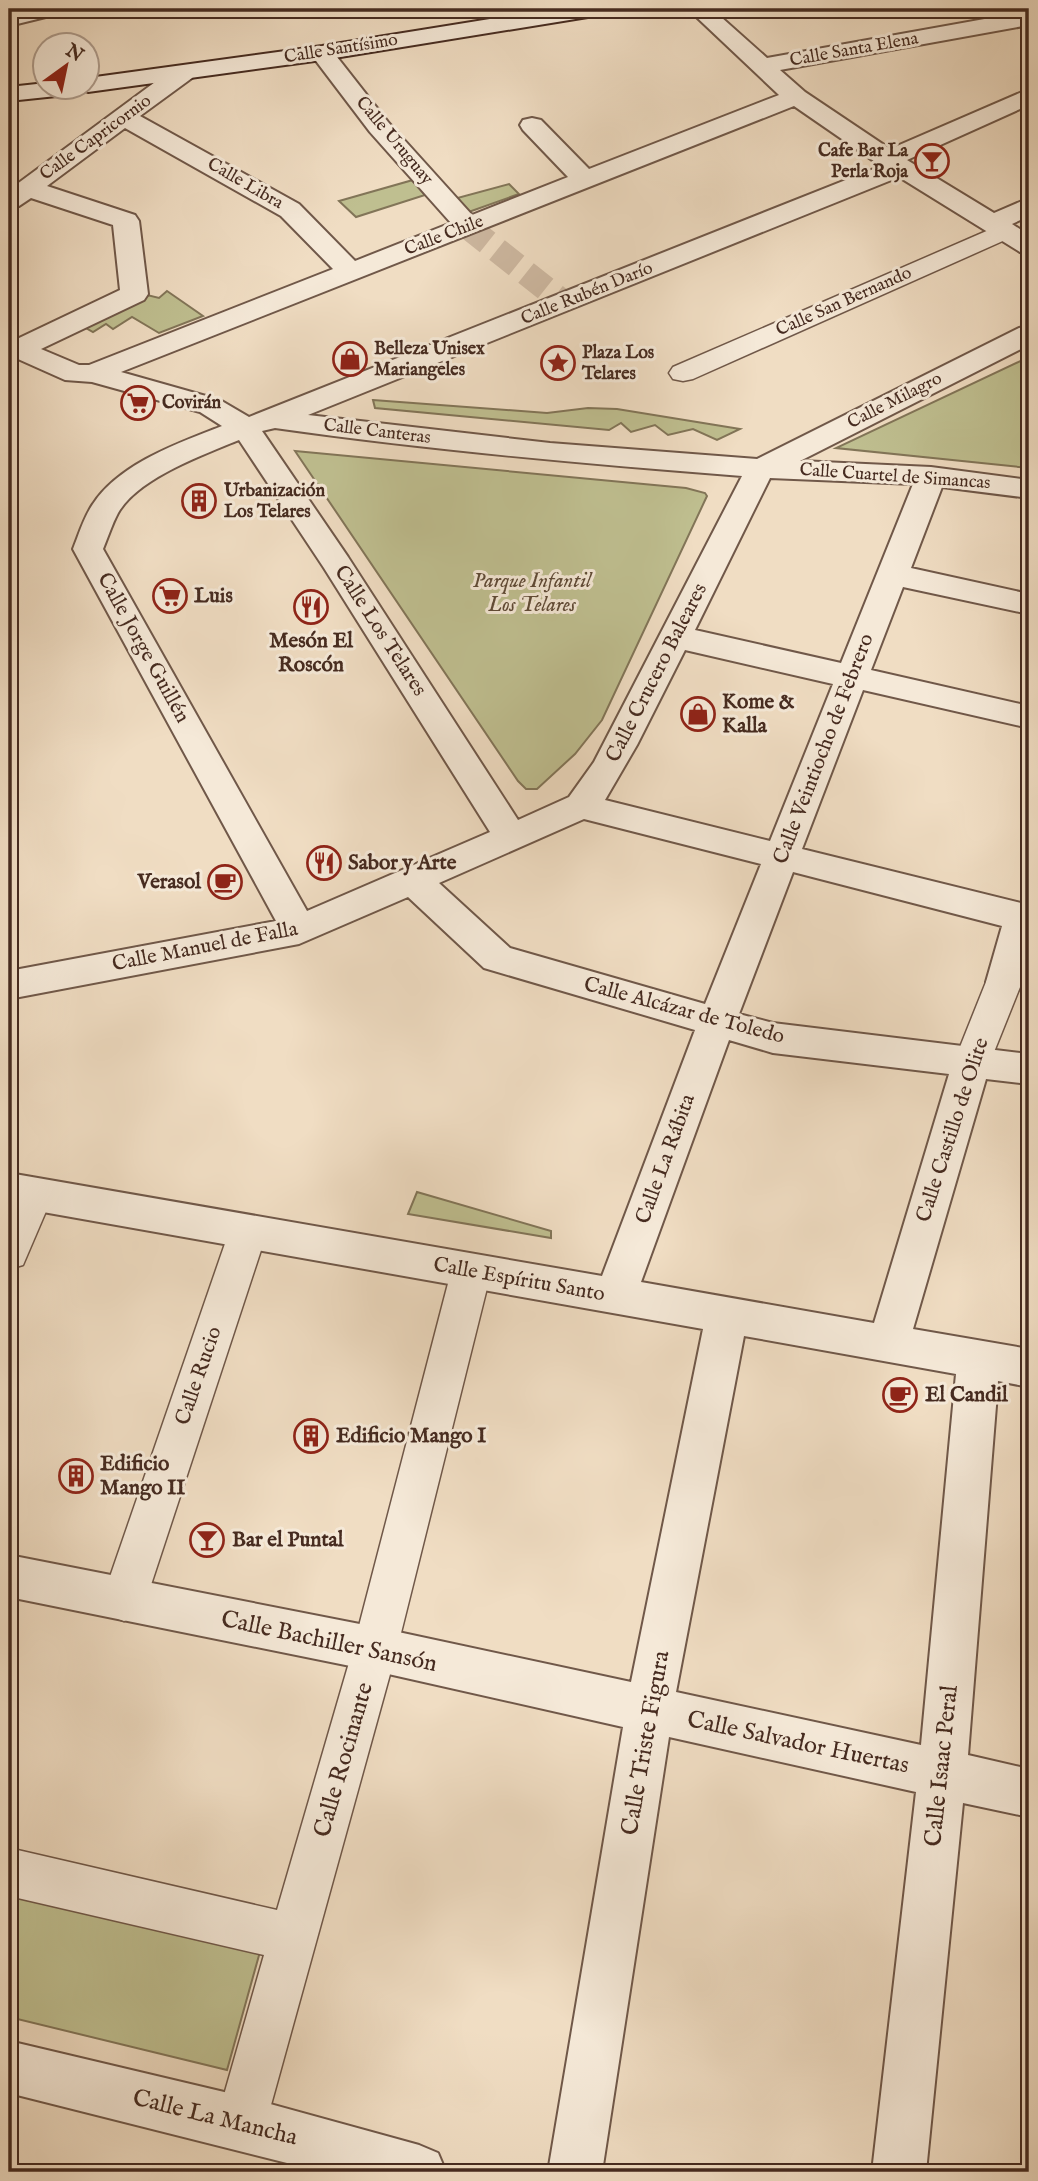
<svg xmlns="http://www.w3.org/2000/svg" width="1038" height="2181" viewBox="0 0 1038 2181" font-family="'IM FELL English',serif">
	<style>
		.green { fill: #bfbf90; stroke: #827558; stroke-width: 2 }
		.lines { fill: none; stroke-linecap: round; stroke-linejoin: round }
		.pedestrian-tunnel { stroke: #ceb9a2; stroke-width: 25; stroke-dasharray: 25 12; stroke-linecap: butt }
		.pedestrian-casing { stroke: #705849; stroke-width: 3 }
		.minor-casing { stroke: #705849; stroke-width: 4 }
		.secondary-casing { stroke: #462b20; stroke-width: 4 }
		.pedestrian { fill: #f5e9d8; fill-rule: evenodd }
		.minor { fill: #f5e9d8; fill-rule: evenodd }
		.secondary { fill: #f5e9d8; fill-rule: evenodd }
		.labels { text-anchor: middle; dominant-baseline: central; stroke-width: 6; stroke-linejoin: round; paint-order: stroke }
		.far-street-label { font-size: 18px; fill: #462b20; stroke: #f5e9d8 }
		.far-poi-label { font-size: 18px; font-weight: bold; fill: #462b20; stroke: #f5e9d8; text-anchor: start }
		.park-label { font-size: 21px; font-style: italic; fill: #5e4936; stroke: #f5e9d8 }
		.poi-label { font-size: 21px; font-weight: bold; fill: #462b20; stroke: #f5e9d8; text-anchor: start }
		.street-label { font-size: 21px; fill: #462b20; stroke: #f5e9d8 }
		.near-street-label { font-size: 24px; fill: #462b20; stroke: #f5e9d8 }
	</style>
	<rect width="100%" height="100%" fill="#f0ddc3"/>
	<filter id="stains"><feTurbulence type="fractalNoise" baseFrequency=".00286" numOctaves="4"/><feColorMatrix values="0 0 0 0 .2 0 0 0 0 .09 0 0 0 0 .02 0 0 0 .5 -.17"/></filter>
	<radialGradient id="worn" r=".72"><stop offset=".6" stop-color="#630" stop-opacity="0"/><stop offset="1" stop-color="#630" stop-opacity=".3"/></radialGradient>
	<g class="green">
		<path d="M413 180 425 195 356 217 339 201Z"/>
		<path d="M509 184 519 194 463 214 450 200Z"/>
		<path d="M167 291 203 316 159 333 132 317 113 329 106 324 93 332 79 324 143 294 159 298Z"/>
		<path d="M1029 357V468L836 448Z"/>
		<path d="M373 400 547 413 588 408 617 409 740 429 717 440 693 429 668 435 655 425 631 432 621 423 609 430 375 408Z"/>
		<path d="M295 451 686 488 705 493 707 496 602 720 575 754 537 789H526L518 781Z"/>
		<path d="M417 1192 551 1231V1238L408 1214Z"/>
		<path d="M9 1881 263 1941 227 2070 9 2017Z"/>
	</g>
	<g class="lines">
		<path class="pedestrian-tunnel" d="M468 227 564 303"/>
		<g class="pedestrian-casing">
			<g id="pedestrian">
				<path d="M1005 223 1014 226 1018 231 1014 236 693 379 683 381 673 379 669 373 673 367Z"/>
				<path d="M1004 968 1016 972 1022 982 990 1062 985 1072 972 1076 959 1072 954 1062 986 982 992 972Z"/>
				<path d="M34 1179 47 1184 53 1195 23 1265 9 1269V1209L21 1184Z"/>
				<path d="M248 1216 262 1221 267 1232 146 1600 139 1615 124 1621 109 1615 102 1600 229 1232 234 1221Z"/>
				<path d="M471 1255 485 1260 491 1272 397 1649 266 2123 259 2141 241 2148 223 2141 216 2123 264 1955 9 1896V1848L277 1910 353 1649 451 1272 457 1260Z"/>
			</g>
		</g>
		<g class="minor-casing">
			<g id="minor">
				<path d="M22 9H62L58 14 9 26V12Z"/>
				<path d="M688 9H712L767 58 1029 11V25L780 70 805 92 890 149 1029 89V105L907 160 994 213 1029 198V216L1012 224 1029 235V254L1020 252 899 177 308 415 550 443 757 459 1019 328 1029 326V345L800 461 931 467 1029 480V498L942 487 911 568 1029 594V614L903 587 871 670 1029 706V728L863 690 802 849 1029 905C1029 936 1032 965 1017 992L1004 996 991 992 986 982 1002 926 793 872 739 1014 773 1023 1029 1054V1084L986 1079 913 1329 1029 1349V1387L998 1381 968 1755 1029 1769V1817L963 1803 926 2172H872L916 1792 669 1737 602 2172H548L623 1727 375 1671 9 1597V1555L375 1627 631 1682 703 1329 9 1206V1173L602 1276 695 1030 484 968 408 897 299 944 9 999V971L276 921 73 549C79 534 84 517 93 504 120 463 179 443 222 426L200 412 92 382 65 380 9 355V337L17 339 120 290 113 225 31 198 19 206 9 208V190L174 68 183 66 192 68 195 73 192 78 140 116 299 204 355 261 451 223 370 132 310 53 314 48H330L388 122 472 215 568 177 523 130 520 125 523 120 532 118 541 120 589 169 779 95ZM794 106 881 166 249 417 220 400 121 372ZM125 128 281 216 333 269 89 365H79L41 349 144 300 148 294 139 221 135 215 47 186ZM275 428C430 450 585 464 742 476L594 762 569 797 518 820 348 557 262 431ZM239 440 324 568 490 832 307 911 103 549C108 537 112 524 118 513 138 478 203 455 239 440ZM770 478 913 484 841 663 695 630ZM685 650 833 684 770 841 605 800 637 745ZM584 819 761 864 705 1004 510 948 439 883ZM729 1040 773 1053 949 1074 874 1323 641 1282ZM744 1336 956 1374 921 1745 676 1692Z"/>
				<path d="M9 2041 241 2096 419 2145 438 2153 446 2172H323L9 2093Z"/>
			</g>
		</g>
		<g class="secondary-casing">
			<path id="secondary" d="M552 9H606L602 14 594 16 322 60 88 92 78 88 75 93 66 95 9 101V87L46 83V88H88V78L322 46Z"/>
		</g>
		<use href="#pedestrian" class="pedestrian"/>
		<use href="#minor" class="minor"/>
		<use href="#secondary" class="secondary"/>
	</g>
	<defs>
		<g id="bar-ring" transform="scale(1.75)"><circle r="9.5" fill="#f5e9d8" stroke="#8f2418" stroke-width="1.5"/><path d="M-6-5H6L.8 .8V4.5H3.5V6h-7V4.5H-.8V.8Z" fill="#8f2418"/></g>
		<g id="shop-ring" transform="scale(1.75)"><circle r="9.5" fill="#f5e9d8" stroke="#8f2418" stroke-width="1.5"/><path d="M-5-2.5h2.3a2.7 3.5 0 0 1 5.4 0H5L5.5 6h-11ZM-1.5-2.5h3a1.5 2.3 0 0 0-3 0Z" fill="#8f2418"/></g>
		<g id="sight-ring" transform="scale(1.75)"><circle r="9.5" fill="#f5e9d8" stroke="#8f2418" stroke-width="1.5"/><path d="M0-6L1.8-2.2L6-1.7L2.9 1.2L3.7 5.4L0 3.3L-3.7 5.4L-2.9 1.2L-6-1.7L-1.8-2.2Z" fill="#8f2418"/></g>
		<g id="supermarket-ring" transform="scale(1.75)"><circle r="9.5" fill="#f5e9d8" stroke="#8f2418" stroke-width="1.5"/><path d="M-6-5.5h2.5l.6 2H6L4.5 2H-2.5L-4.4-4H-6ZM-1.5 3.2a1.3 1.3 0 1 0 .1 0ZM3 3.2a1.3 1.3 0 1 0 .1 0Z" fill="#8f2418"/></g>
		<g id="building-ring" transform="scale(1.75)"><circle r="9.5" fill="#f5e9d8" stroke="#8f2418" stroke-width="1.5"/><path d="M-4-6H4V6H1V3H-1V6H-4ZM-2.5-4.3h1.7v1.8h-1.7ZM.8-4.3h1.7v1.8H.8ZM-2.5-1h1.7V.8h-1.7ZM.8-1h1.7V.8H.8Z" fill="#8f2418"/></g>
		<g id="restaurant-ring" transform="scale(1.75)"><circle r="9.5" fill="#f5e9d8" stroke="#8f2418" stroke-width="1.5"/><path d="M-5-6h1v4h1v-4h1v4h1v-4h1v5L-1.5 .5V6h-2V.5L-5-1ZM5-6V6H3V1.5H1.5Q1.5-4 5-6Z" fill="#8f2418"/></g>
		<g id="cafe-ring" transform="scale(1.75)"><circle r="9.5" fill="#f5e9d8" stroke="#8f2418" stroke-width="1.5"/><path d="M-5.5-4.5H6V0H3Q3 3.5 0 3.5H-2.5Q-5.5 3.5-5.5 0ZM3-3.2v2h1.7v-2ZM-6 4.5H4V6H-6Z" fill="#8f2418"/></g>
	</defs>
	<g fill-rule="evenodd">
		<use href="#bar-ring" x="932" y="161"/>
		<use href="#shop-ring" x="350" y="359"/>
		<use href="#sight-ring" x="558" y="363"/>
		<use href="#supermarket-ring" x="138" y="403"/>
		<use href="#building-ring" x="199" y="501"/>
		<use href="#supermarket-ring" x="170" y="596"/>
		<use href="#restaurant-ring" x="311" y="607"/>
		<use href="#shop-ring" x="698" y="714"/>
		<use href="#restaurant-ring" x="324" y="863"/>
		<use href="#cafe-ring" x="225" y="882"/>
		<use href="#cafe-ring" x="900" y="1395"/>
		<use href="#building-ring" x="311" y="1436"/>
		<use href="#building-ring" x="76" y="1476"/>
		<use href="#bar-ring" x="207" y="1540"/>
	</g>
	<g class="labels">
		<g class="far-street-label">
			<text transform="translate(341 49) rotate(-9)">Calle Santísimo</text>
			<text transform="translate(854 50) rotate(-10)">Calle Santa Elena</text>
			<text transform="translate(96 138) rotate(-36)">Calle Capricornio</text>
			<text transform="translate(394 141) rotate(50)">Calle Uruguay</text>
			<text transform="translate(245 184) rotate(30)">Calle Libra</text>
			<text transform="translate(444 236) rotate(-21)">Calle Chile</text>
			<text transform="translate(587 294) rotate(-22)">Calle Rubén Darío</text>
			<text transform="translate(844 302) rotate(-24)">Calle San Bernando</text>
			<text transform="translate(895 401) rotate(-27)">Calle Milagro</text>
			<text transform="translate(377 432) rotate(7)">Calle Canteras</text>
			<text transform="translate(895 477) rotate(4)">Calle Cuartel de Simancas</text>
		</g>
		<g class="far-poi-label">
			<text x="908" y="151" text-anchor="end">Cafe Bar La<tspan x="908" dy="21">Perla Roja</tspan></text>
			<text x="374" y="349">Belleza Unisex<tspan x="374" dy="21">Mariangeles</tspan></text>
			<text x="582" y="353">Plaza Los<tspan x="582" dy="21">Telares</tspan></text>
			<text x="162" y="403">Covirán</text>
			<text x="224" y="491">Urbanización<tspan x="224" dy="21">Los Telares</tspan></text>
		</g>
		<g class="park-label">
			<text x="532" y="581">Parque Infantil<tspan x="532" dy="24">Los Telares</tspan></text>
		</g>
		<g class="poi-label">
			<text x="194" y="596">Luis</text>
			<text x="311" y="641" text-anchor="middle">Mesón El<tspan x="311" dy="24">Roscón</tspan></text>
			<text x="722" y="702">Kome &amp;<tspan x="722" dy="24">Kalla</tspan></text>
			<text x="348" y="863">Sabor y Arte</text>
			<text x="201" y="882" text-anchor="end">Verasol</text>
			<text x="925" y="1395">El Candil</text>
			<text x="336" y="1436">Edificio Mango I</text>
			<text x="100" y="1464">Edificio<tspan x="100" dy="24">Mango II</tspan></text>
			<text x="232" y="1540">Bar el Puntal</text>
		</g>
		<g class="street-label">
			<text transform="translate(380 631) rotate(57)">Calle Los Telares</text>
			<text transform="translate(143 648) rotate(61)">Calle Jorge Guillén</text>
			<text transform="translate(657 673) rotate(-63)">Calle Crucero Baleares</text>
			<text transform="translate(824 749) rotate(-69)">Calle Veintiocho de Febrero</text>
			<text transform="translate(205 947) rotate(-11)">Calle Manuel de Falla</text>
			<text transform="translate(684 1011) rotate(15)">Calle Alcázar de Toledo</text>
			<text transform="translate(953 1130) rotate(-72)">Calle Castillo de Olite</text>
			<text transform="translate(666 1159) rotate(-70)">Calle La Rábita</text>
			<text transform="translate(519 1280) rotate(10)">Calle Espíritu Santo</text>
			<text transform="translate(199 1376) rotate(-71)">Calle Rucio</text>
		</g>
		<g class="near-street-label">
			<text transform="translate(329 1642) rotate(12)">Calle Bachiller Sansón</text>
			<text transform="translate(646 1743) rotate(-80)">Calle Triste Figura</text>
			<text transform="translate(798 1743) rotate(12)">Calle Salvador Huertas</text>
			<text transform="translate(344 1760) rotate(-74)">Calle Rocinante</text>
			<text transform="translate(942 1766) rotate(-84)">Calle Isaac Peral</text>
			<text transform="translate(215 2118) rotate(14)">Calle La Mancha</text>
		</g>
	</g>
	<rect width="1038" height="2181" fill="none" stroke="#f0ddc3" stroke-width="35"/>
	<rect x="10" y="10" width="1017" height="2160" fill="none" stroke="#462b20" stroke-width="3.5"/>
	<rect x="18" y="18" width="1003" height="2146" fill="none" stroke="#462b20" stroke-width="2"/>
	<g transform="translate(66 66) rotate(33)"><circle r="33" fill="#f5e9d8" stroke="#af9d8e" stroke-width="2"/>
	<path d="M0-5L12 26L0 18L-12 26Z" fill="#8f2418"/>
	<text y="-10" font-size="19" font-weight="bold" text-anchor="middle" fill="#462b20">N</text>
	</g>
	<rect width="100%" height="100%" filter="url(#stains)"/>
	<rect width="100%" height="100%" fill="url(#worn)"/>
</svg>
